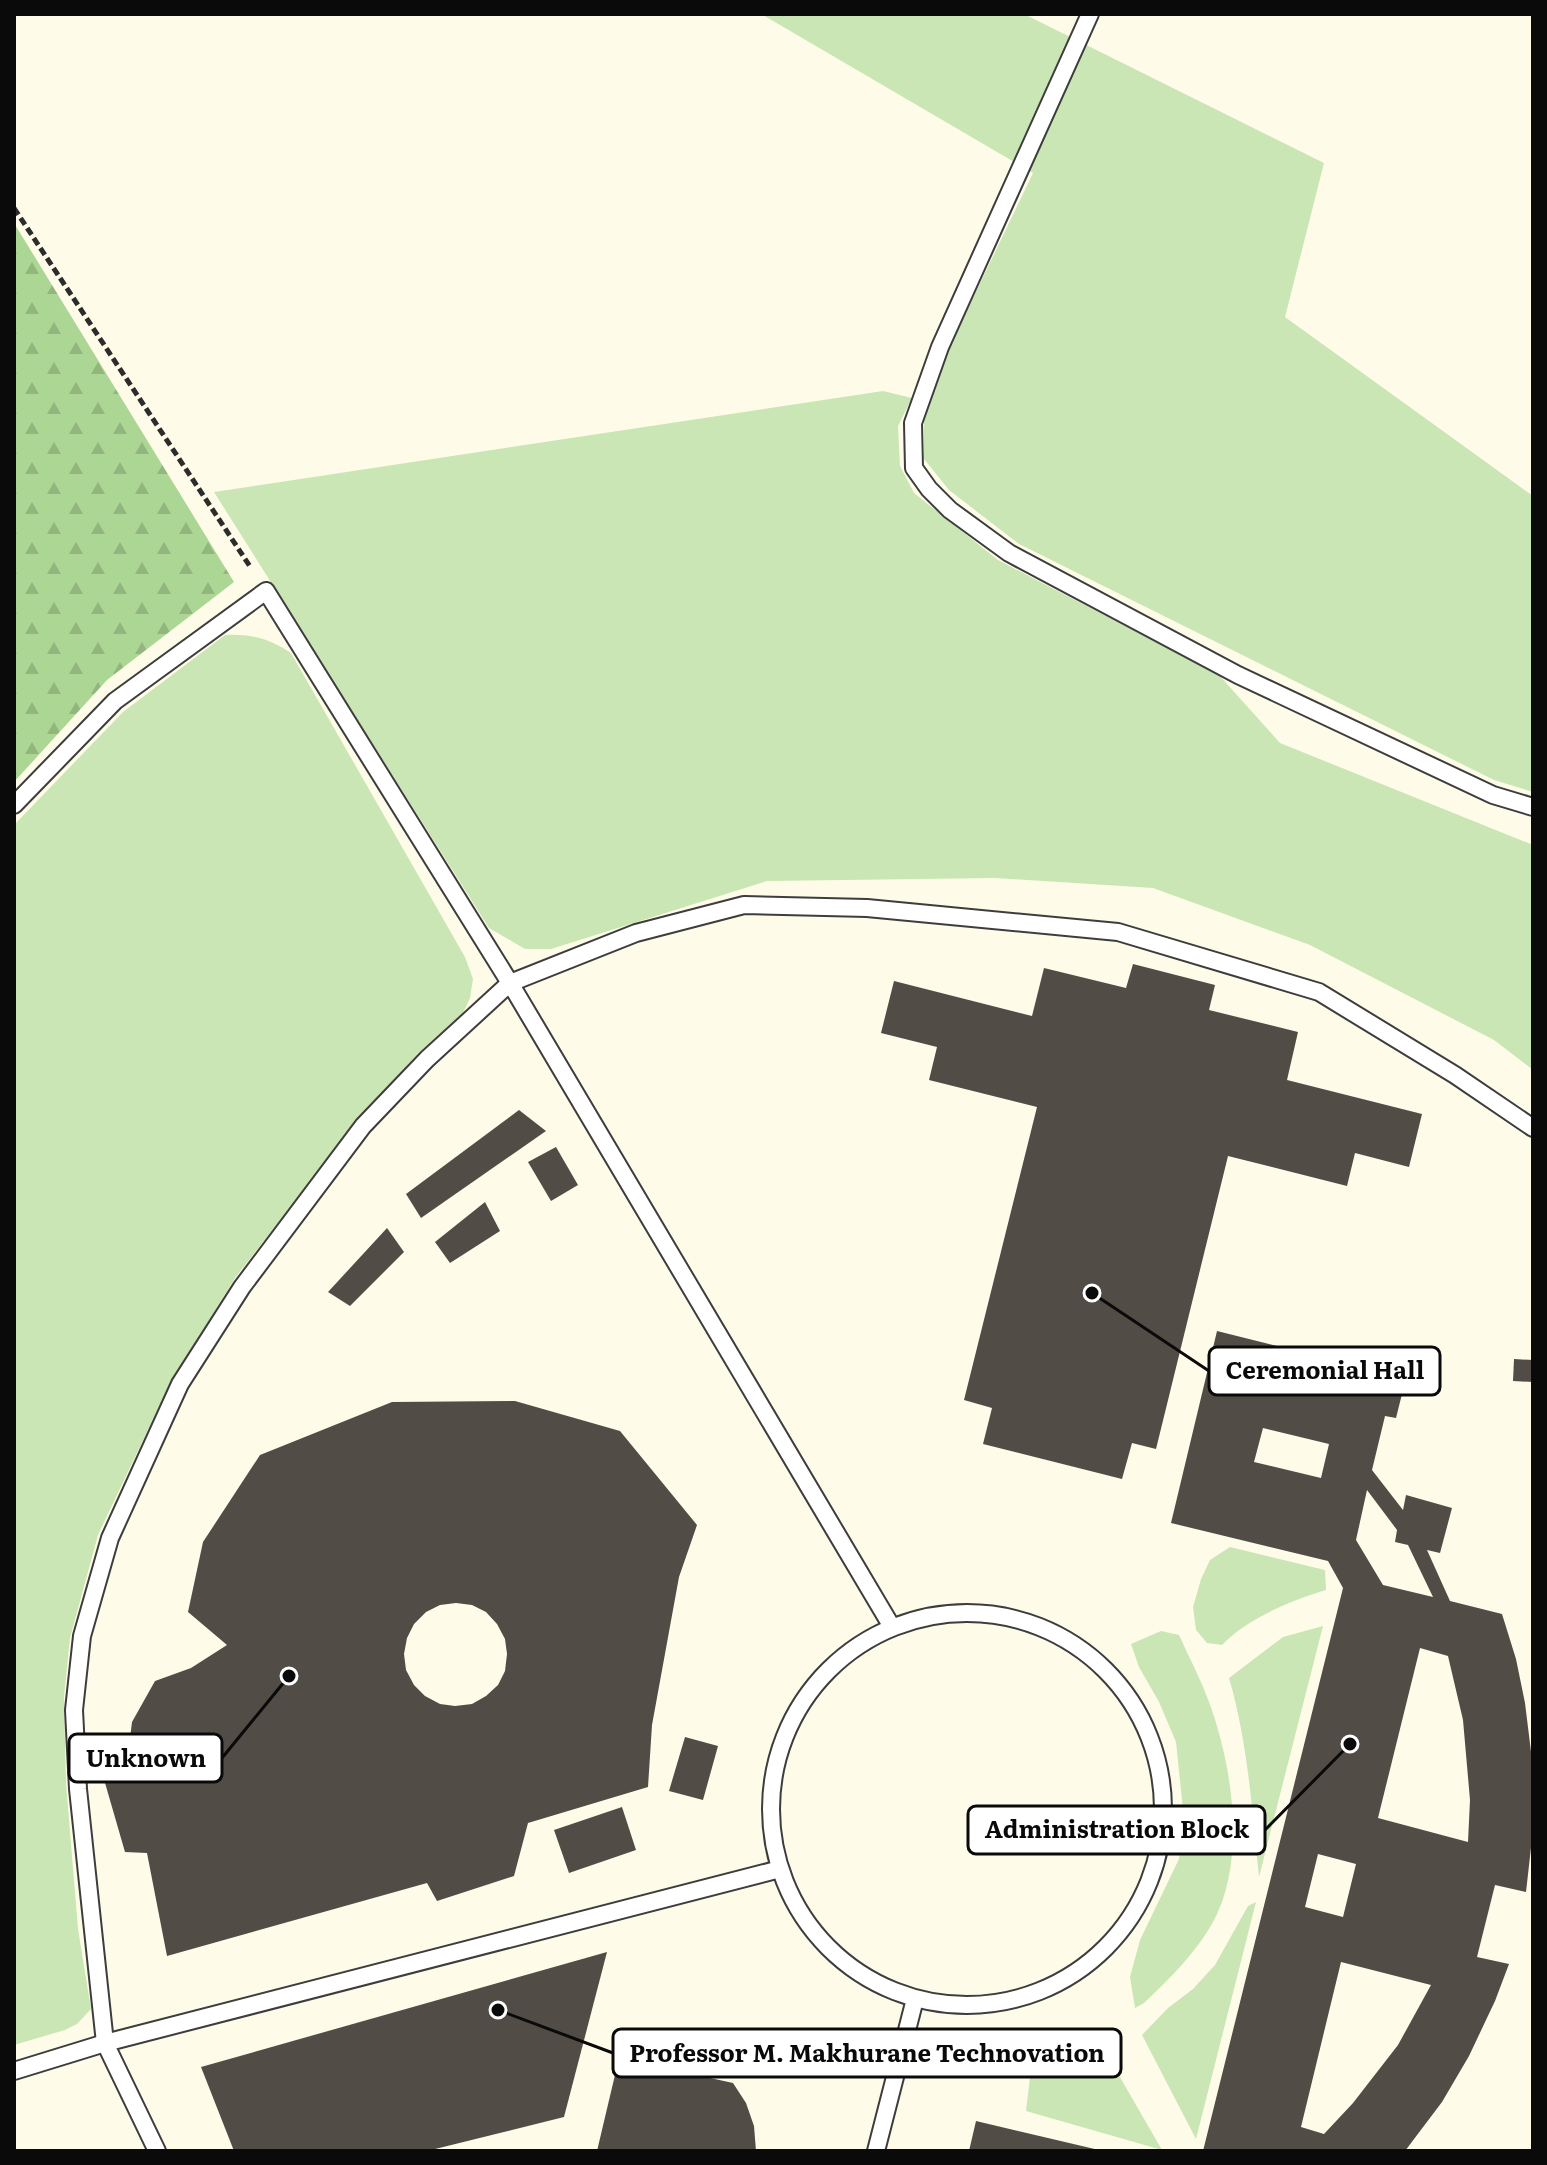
<svg xmlns="http://www.w3.org/2000/svg" width="1547" height="2165" viewBox="0 0 1547 2165" font-family="Literata,serif">
	<style>
		.grass { fill: #cae6b4 }
		.forest { fill: url(#forest-firs) }
		.building { fill: #524c47; fill-rule: evenodd }
		.lines { fill: none; stroke-linecap: round; stroke-linejoin: round }
		.service-casing { stroke: #3d3d3d; stroke-width: 20 }
		.path { stroke: #2c2c2c; stroke-width: 5; stroke-dasharray: 8 4; stroke-linecap: butt }
		.service { stroke: #fff; stroke-width: 16 }
		.leader { fill: none; stroke: #0a0a0a; stroke-width: 3 }
		.callout-dot { fill: #0a0a0a; stroke: #fff; stroke-width: 3 }
		.callout { fill: #fff; stroke: #0a0a0a; stroke-width: 3 }
		.callout-label { font-size: 24px; text-anchor: middle; font-weight: bold; fill: #0a0a0a }
	</style>
	<defs>
		<pattern id="forest-firs" width="22" height="20" patternUnits="userSpaceOnUse" patternTransform="scale(2)"><rect width="22" height="20" fill="#acd694"/><path d="M5 1l3.5 6h-7zM16 11l3.5 6h-7z" fill="#93b67e"/></pattern>
	</defs>
	<rect width="100%" height="100%" fill="#fefce8"/>
	<g class="grass">
		<path d="M761 14H1024L1324 163 1285 317 1533 496V792L1494 780 1019 544 949 490 924 459V420L949 348 1033 173Z"/>
		<path d="M883 391 912 398 898 426 900 466 914 493 998 560 1219 675 1280 743 1533 845V1070L1494 1040 1310 945 1153 888 995 878 767 881 551 949H525L489 928 214 492Z"/>
		<path d="M225 635C251 634 269 638 291 653L465 957 473 979 470 998 463 1013 417 1054 358 1120 235 1278 171 1381 98 1535 70 1638 64 1697 66 1783 78 1929 91 2009 77 2024 65 2030 14 2045V825L123 712Z"/>
		<path d="M1230 1547 1325 1570 1326 1590C1292 1600 1246 1619 1222 1645L1207 1643 1196 1630 1193 1607 1201 1579 1210 1560Z"/>
		<path d="M1323 1626 1259 1877C1252 1810 1248 1743 1229 1678L1283 1637Z"/>
		<path d="M1161 1631 1179 1635C1189 1657 1201 1680 1209 1702 1233 1767 1247 1862 1212 1924 1194 1955 1169 1979 1144 2003L1135 2008 1130 1977 1140 1940 1179 1859 1183 1810 1176 1742 1159 1702 1139 1667 1131 1644Z"/>
		<path d="M1256 1902 1196 2139 1142 2035 1168 2008 1193 1989 1215 1965 1248 1906Z"/>
		<path d="M1106 2053 1162 2150 1026 2111 1030 2077C1060 2077 1081 2070 1106 2053Z"/>
	</g>
	<path class="forest" d="M14 223 234 582 107 680 14 782Z"/>
	<g class="building">
		<path d="M1133 964 1215 985 1209 1010 1298 1032 1287 1080 1422 1114 1409 1167 1355 1153 1347 1186 1228 1156 1156 1449 1132 1443 1122 1479 983 1444 992 1408 964 1400 1037 1107 929 1080 937 1047 881 1033 894 981 1032 1016 1044 968 1126 988Z"/>
		<path d="M519 1110 546 1131 421 1218 406 1194Z"/>
		<path d="M556 1147 578 1185 551 1201 528 1162Z"/>
		<path d="M485 1202 500 1231 450 1263 435 1242Z"/>
		<path d="M387 1228 404 1252 350 1306 328 1292Z"/>
		<path d="M1217 1331 1406 1378 1396 1418 1385 1416 1372 1470 1403 1510 1406 1495 1452 1508 1440 1553 1427 1550 1450 1601 1502 1614 1516 1659 1525 1703 1533 1768V1830L1526 1892 1495 1885 1477 1957 1509 1964 1495 2001 1469 2056 1442 2102 1405 2151H1203L1343 1588 1328 1561 1171 1523ZM1263 1428 1329 1444 1321 1478 1254 1462ZM1367 1490 1397 1530 1395 1542 1408 1545 1433 1597 1383 1585 1356 1540ZM1420 1648 1448 1656 1463 1720 1470 1800 1468 1842 1378 1818ZM1318 1854 1356 1864 1343 1917 1305 1907ZM1341 1962 1431 1985 1398 2045 1353 2103 1324 2134 1301 2127Z"/>
		<path d="M1514 1359 1533 1360V1382L1513 1381Z"/>
		<path d="M515 1401 620 1431 697 1525 679 1577 652 1725 648 1787 528 1823 514 1876 437 1901 427 1883 167 1956 147 1853 125 1852 101 1769 127 1763 132 1722 155 1681 191 1668 227 1645 188 1612 203 1542 260 1455 392 1402ZM456 1603 472 1605 486 1612 497 1624 505 1639 507 1654 505 1671 498 1685 486 1696 472 1704 455 1706 440 1704 425 1696 414 1685 406 1670 404 1654 407 1638 414 1624 426 1612 440 1605Z"/>
		<path d="M685 1737 718 1746 703 1800 669 1791Z"/>
		<path d="M622 1807 636 1850 569 1873 554 1830Z"/>
		<path d="M607 1952 564 2117 427 2151H234L201 2067Z"/>
		<path d="M619 2058 733 2083 746 2103 754 2126 756 2151H597Z"/>
		<path d="M976 2121 1099 2150V2151H969Z"/>
	</g>
	<g class="lines">
		<g class="service-casing">
			<g id="service">
				<path d="M1090 14 940 347 913 423 914 468 929 489 950 510 1009 553 1238 675 1493 795 1533 807"/>
				<path d="M14 805 115 701 266 591 510 983 892 1627"/>
				<circle cx="967" cy="1809" r="196"/>
				<path d="M14 2071 105 2043 780 1869"/>
				<path d="M157 2151 105 2043 78 1789 74 1710 82 1636 110 1538 180 1384 242 1287 363 1126 427 1059 510 983 636 933 744 905 867 908 1118 932 1319 992 1455 1075 1533 1128"/>
				<path d="M876 2151 915 1999"/>
			</g>
		</g>
		<path class="path" d="M14 208 251 568"/>
		<use href="#service" class="service"/>
	</g>
	<path class="leader" d="M1092 1293L1209 1371M289 1676L222 1758M1350 1744L1265 1830M498 2010L613 2053"/>
	<g class="callout-dot">
		<circle cx="1092" cy="1293" r="8"/>
		<circle cx="289" cy="1676" r="8"/>
		<circle cx="1350" cy="1744" r="8"/>
		<circle cx="498" cy="2010" r="8"/>
	</g>
	<g class="callout">
		<rect x="1209" y="1347" width="231" height="48" rx="8"/>
		<rect x="69" y="1734" width="153" height="48" rx="8"/>
		<rect x="968" y="1806" width="297" height="48" rx="8"/>
		<rect x="613" y="2029" width="508" height="48" rx="8"/>
	</g>
	<g class="callout-label">
		<text x="1325" y="1379">Ceremonial Hall</text>
		<text x="146" y="1767">Unknown</text>
		<text x="1117" y="1838">Administration Block</text>
		<text x="867" y="2062">Professor M. Makhurane Technovation</text>
	</g>
	<rect width="1547" height="2165" fill="none" stroke="#0a0a0a" stroke-width="32"/>
</svg>
